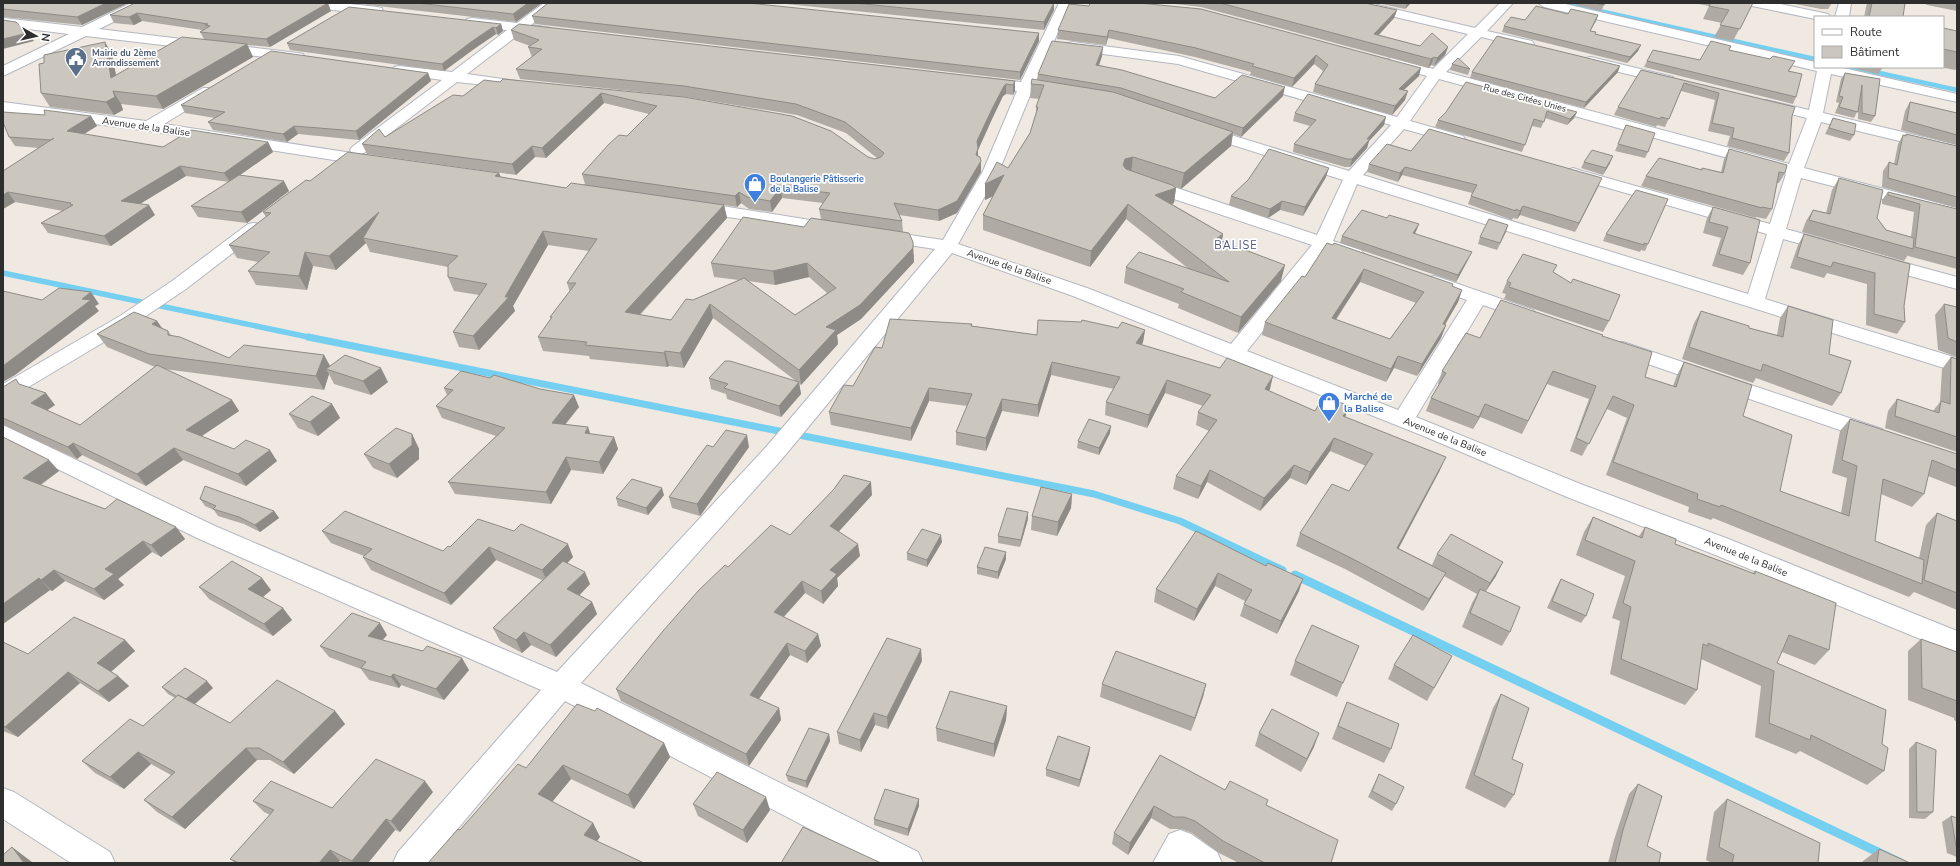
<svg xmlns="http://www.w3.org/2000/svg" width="1960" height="866" viewBox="0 0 1960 866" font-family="'Nunito Sans',sans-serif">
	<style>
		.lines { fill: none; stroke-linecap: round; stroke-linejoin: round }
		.stream-far3 { stroke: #75cff0; stroke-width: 4.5 }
		.stream-far2 { stroke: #75cff0; stroke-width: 5.5 }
		.stream-far1 { stroke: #75cff0; stroke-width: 7 }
		.stream { stroke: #75cff0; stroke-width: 9 }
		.minor-casing { stroke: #b4b7c1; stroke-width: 2 }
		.minor { fill: #fff; fill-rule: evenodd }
		.wall { fill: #afaba4; fill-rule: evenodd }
		.shaded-wall { fill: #8e8b86 }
		.building { fill: #cbc7bf; stroke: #8e8b86; fill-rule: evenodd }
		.labels { text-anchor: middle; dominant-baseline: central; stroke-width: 3.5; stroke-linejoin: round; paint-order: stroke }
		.far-service-label { font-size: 9px; font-weight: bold; fill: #4e5e75; stroke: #fff; text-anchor: start }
		.far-street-label { font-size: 9px; fill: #2e2e2e; stroke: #fff }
		.far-shop-label { font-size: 9px; font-weight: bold; fill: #366cbe; stroke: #fff; text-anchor: start }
		.street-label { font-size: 10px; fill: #2e2e2e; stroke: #fff }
		.shop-label { font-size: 10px; font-weight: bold; fill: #366cbe; stroke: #fff; text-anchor: start }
		.neighbourhood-label { font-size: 11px; letter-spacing: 1px; fill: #4d5680; stroke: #fff }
	</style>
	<rect width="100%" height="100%" fill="#efe9e1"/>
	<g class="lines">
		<g class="stream-far3">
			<path d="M1564 3 1815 59"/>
			<path d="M1852 67 1957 90"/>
		</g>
		<path class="stream-far2" d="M3 273 313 338"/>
		<path class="stream-far1" d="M308 337 1094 494 1180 521 1283 570"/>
		<path class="stream" d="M1295 575 1901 863"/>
		<g class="minor-casing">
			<g id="minor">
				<path d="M131 3H147L146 6 99 29 298 53 303 54 305 57 303 60 298 61 86 36 3 76V66L69 34 3 26V18L82 27Z"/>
				<path d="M300 3H340L377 7 382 8 383 11 382 14 377 15 306 7Z"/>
				<path d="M544 3H558L531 25 550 28 552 31 550 34 545 35 522 32 467 74 517 81 519 84 517 87 512 88 457 82 364 153 360 154 378 158 380 161 378 164 372 166 149 131 3 112V102L146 121 203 88H213L215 91 213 94 164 124 352 153 350 150 352 147 442 80 394 73 392 70 394 67 399 66 452 72 507 30 467 25 465 22 467 19 472 18 517 23Z"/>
				<path d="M1059 3H1071L1035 84 1065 89 1067 92 1065 95 1060 96 1031 93 999 171 958 244 1087 288 1231 344 1312 245 1141 188 1139 184 1141 180 1147 179 1153 180 1317 235 1343 180 1198 134 1195 131 1198 128H1208L1349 171 1391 125 1178 64 1073 50 1068 49 1066 46 1068 43 1073 42 1179 56 1397 117 1427 76 1387 65 1385 62 1387 59 1392 58 1433 69 1468 34 1348 6 1347 3H1369L1475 28 1500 3H1513L1487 31 1532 41 1534 44 1532 47 1527 48 1481 37 1446 72 1789 164 1807 118 1761 107 1759 104 1761 101 1766 100 1809 110 1817 71 1544 7 1538 3H1561L1815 62V67H1839L1957 94V102L1831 74 1823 113 1957 145V155L1821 122 1804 168 1957 208V218L1801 178 1786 229 1836 243 1839 247 1836 251 1830 252 1783 239 1765 299 1957 358V372L1357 184 1333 241 1361 250 1364 254 1361 258 1355 259 1327 250 1247 351 1398 410 1467 300 1427 286 1425 282 1427 278 1434 276 1441 278 1533 310 1536 314 1533 318 1526 320 1483 305 1416 417 1583 485 1726 538 1957 631V654L1708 552 1567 497 1426 437 1073 296 952 253 782 459 581 683 918 852 923 863H875L565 701 429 863H393L398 852 541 690 197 538 3 442V425L215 526 557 672 766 447 935 249 883 241 877 240 874 236 877 232 883 231 943 240 983 171 1017 91 985 86 980 85 978 82 980 79 985 78 1021 82ZM1439 79 1786 174 1770 224 1579 170 1573 168 1567 170 1565 173 1567 176 1767 234 1748 294 1363 175 1404 129 1457 144 1463 142 1465 139 1463 136 1410 121Z"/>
				<path d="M1751 3H1775L1828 14 1830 17H1815V19L1752 6Z"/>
				<path d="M1839 3H1851L1849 17H1835Z"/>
				<path d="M1591 57 1673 77 1675 80 1673 83 1668 84 1586 64 1584 61 1586 58Z"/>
				<path d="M697 202 835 224 841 225 844 229 841 233 835 234 691 211 688 207 691 203Z"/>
				<path d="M254 223 260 224 263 228 260 232 186 289 134 324 10 398 3 400V384L120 316 172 281 248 224Z"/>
				<path d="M1880 256 1957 277V289L1874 266 1871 262 1874 258Z"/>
				<path d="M1623 342 1882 429 1885 434 1882 439 1874 442 1866 439 1616 353 1613 348 1616 343Z"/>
				<path d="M3 788 14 792 110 852 115 863H71L3 819Z"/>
				<path d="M1180 830 1191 834 1217 852 1222 863H1153L1169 834Z"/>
			</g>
		</g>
		<use href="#minor" class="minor"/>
	</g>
	<g class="wall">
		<path d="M3 3H128L82 25 3 17Z"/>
		<path d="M135 3 331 11 270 47 247 45 253 57 163 109 121 104 123 110 114 115 50 107 41 93 44 63 105 42 112 55 116 75 204 39 200 32 202 30 142 21 134 25 114 23 110 15Z"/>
		<path d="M352 3H542L516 22Z"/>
		<path d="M776 3H1054V10L1044 30Z"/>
		<path d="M1166 3H1365L1397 10 1394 18 1379 35 1420 46 1448 47 1445 55 1434 66 1431 65 1428 68 1201 7Z"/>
		<path d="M1377 3H1411L1405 9Z"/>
		<path d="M1576 3H1605L1601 11 1576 5Z"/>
		<path d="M1694 3H1753L1733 41 1714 37 1722 23 1703 19 1709 6Z"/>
		<path d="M1790 3H1832L1828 9H1821Z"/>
		<path d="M1867 3H1905L1903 17H1864Z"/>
		<path d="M1923 3H1957V11L1927 5Z"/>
		<path d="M1089 6 1419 76 1404 90 1405 100 1392 115 1313 92 1315 84 1323 71 1314 64 1292 87 1250 75 1251 72 1195 57 1108 38 1106 45 1057 39 1058 30Z"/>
		<path d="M1568 14 1598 15 1590 31 1596 34 1638 51 1627 63 1502 32 1504 26 1525 20Z"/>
		<path d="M532 16 1039 33V41L1020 80 535 24Z"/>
		<path d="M501 24 503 31 498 35 496 34 474 49 444 71 290 50 287 43Z"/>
		<path d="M1943 28 1957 31V68L1955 70 1940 67H1943Z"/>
		<path d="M511 30 1015 81V91L1013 95 1006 94 1003 96 992 119 978 150V156L981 172 957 213 939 221 899 215 902 221 903 232 914 256V262L861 319 837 335 838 344 801 385 799 383 801 394 781 417 727 399 726 394 711 389 709 378 796 381 713 318 684 368 669 366 667 367 590 359 589 356 543 351 538 337 551 319 550 317 570 292 567 283 589 251 548 245 513 306 515 311 479 350 459 347 453 332 479 295 454 291 448 277V267L370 252 366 243 336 270 313 266 307 290 256 285 248 271 258 262 237 258 229 245 266 217 263 212 310 181 499 173 501 177 566 188 585 184 582 174 627 136 649 114 604 103 546 158 535 157 516 175 367 154 362 144 385 137 463 96 500 82 684 97 868 157 875 159 877 158 846 133 797 115 686 97 520 79 516 69 532 57 528 47 530 46 514 40ZM782 198 823 203 819 209 821 219 804 227 711 263 714 277 739 280 693 300 671 320 640 315 727 218 724 205 737 207 741 203 749 209 772 212ZM809 277 827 293 795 315 748 281 775 285Z"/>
		<path d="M1729 50 1792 67 1789 71 1796 97 1793 104 1644 67 1647 61 1700 60Z"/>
		<path d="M1102 56 1099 65 1215 98 1283 96 1241 137 1233 134 1231 146 1181 189 1174 186 1176 188 1174 203 1172 204 1223 234 1222 241 1281 281 1238 333 1178 308 1179 304 1124 283 1126 267 1189 269 1126 219 1090 267 983 230V215L993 196 985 200V184L1008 168 1030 133 1036 113V107L1039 99 1030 98 1031 84 1037 80 1038 74Z"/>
		<path d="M1452 64 1470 69 1468 75 1450 70Z"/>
		<path d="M1856 67H1883L1878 74 1856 69Z"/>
		<path d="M1641 70 1795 107 1792 116 1789 153 1784 161 1727 146 1730 136 1708 131 1715 100 1681 91 1665 127 1657 125 1656 127 1614 115 1618 107Z"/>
		<path d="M1472 72H1618L1584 108 1470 78Z"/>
		<path d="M428 73 431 81 359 140 298 134 287 142 213 130 208 122 215 118 185 113 181 105Z"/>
		<path d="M1845 73 1880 79 1875 116 1871 122 1858 119V110L1854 118 1835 113 1839 103 1836 102 1841 79Z"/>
		<path d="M1910 102 1957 113V145L1901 130 1905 111Z"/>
		<path d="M1446 112H1577L1574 118 1567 125 1545 118 1541 128 1532 126 1522 152 1435 127 1438 120Z"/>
		<path d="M1295 113 1384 125 1369 141 1367 148 1350 167H1345L1293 152 1294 144 1310 126 1293 121Z"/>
		<path d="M45 115 91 116 97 126 84 134 163 147 268 142 273 152 240 175 289 191 247 223 198 217 191 206 229 182 186 176 140 204 155 215 111 246 48 233 41 223 63 211 15 202 3 209V171L39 148 15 146 9 137Z"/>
		<path d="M1833 118 1854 135 1850 141 1825 134Z"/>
		<path d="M1626 125 1648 152 1645 158 1615 151Z"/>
		<path d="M1906 134 1957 146V208L1882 187 1883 171 1889 162 1894 164 1898 144 1903 135 1905 136Z"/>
		<path d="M1729 149 1785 173 1779 183H1777L1772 209 1766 219 1756 217V218L1641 186 1646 176 1702 170V168L1721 172 1724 159Z"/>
		<path d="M1411 151 1598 187 1575 232 1520 215 1517 219 1513 218 1512 220 1468 204 1472 193 1402 175 1398 182 1367 172 1369 164Z"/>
		<path d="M1584 162 1610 163 1603 175 1581 168Z"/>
		<path d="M1326 177 1303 216 1280 210 1268 218 1229 205 1231 196Z"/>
		<path d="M1839 178 1877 218 1886 230 1911 237 1914 212 1882 204V200L1888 192 1957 209V269L1908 256V255L1904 261 1802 232 1806 221 1813 210 1826 213 1832 190Z"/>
		<path d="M1713 207 1760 220 1750 263 1743 275 1712 266 1721 238 1703 233 1707 218Z"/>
		<path d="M1387 218 1419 224 1415 234 1469 258 1456 282 1340 243 1342 236Z"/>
		<path d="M1508 225 1497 250 1478 244 1480 237Z"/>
		<path d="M1606 234 1648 244 1645 251 1641 250 1640 252 1603 241Z"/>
		<path d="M1804 234 1910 264 1904 306 1905 322 1897 334 1866 325 1867 284 1827 273 1824 278 1790 268 1798 245Z"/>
		<path d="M1327 243 1462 290 1458 302 1445 325H1446L1441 338 1417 376 1394 368 1386 382 1262 335 1265 322 1305 277ZM1360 282 1416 303 1390 339 1336 320Z"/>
		<path d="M1554 272 1609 321 1603 332 1504 299 1506 294 1502 293 1507 281Z"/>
		<path d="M1944 304 1957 307V357L1938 350 1935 315Z"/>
		<path d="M1788 306 1829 354 1841 393 1832 406 1756 378 1753 383 1682 359 1694 323 1701 311 1749 328 1777 335 1780 318Z"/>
		<path d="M157 321 162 328 168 331 171 335 229 358 324 355 330 366 388 382 371 395 334 384 329 374 324 390 164 369 232 400 239 411 202 436 234 449 277 461 246 486 183 460 146 486 82 455 77 459 3 425V387L20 384 55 405 47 410 80 425 155 367 107 347 97 334Z"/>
		<path d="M972 324V326L1037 335 1118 328 1145 330 1143 342 1142 345 1270 389 1269 391 1315 411 1349 406 1345 417 1440 470 1398 548 1432 565 1437 554 1496 576 1485 592 1510 632 1502 646 1462 627 1472 603 1477 594 1444 576 1439 585 1423 611 1345 569 1296 546 1300 533 1349 491 1366 466 1330 451 1306 485 1290 478 1260 511 1207 482 1198 499 1173 489 1176 476 1209 431 1196 425 1198 412 1203 406 1165 393 1147 428 1105 415 1106 402 1114 389 1051 375 1038 417 1002 411 986 451 956 445V432L967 406 929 401 911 441 831 425 829 412 853 386 882 348Z"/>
		<path d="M1602 336 1645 377 1673 386 1677 375 1684 362 1743 416 1780 491 1841 513 1847 478 1832 473 1840 431 1850 419 1957 454V486L1956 487 1928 476 1924 494 1912 507 1881 494 1875 541 1919 558 1926 525 1937 513 1957 521V610L1914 592 1909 597 1713 518 1711 520 1688 512 1689 507 1606 475 1627 418 1607 409 1582 456 1570 451 1589 399 1547 384 1522 434 1480 417 1473 429 1426 411 1431 398 1439 384H1438L1442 371 1480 338Z"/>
		<path d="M1951 357 1957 359V452L1885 428 1888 411 1897 399 1933 411 1940 402 1942 369Z"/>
		<path d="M444 388 579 407 565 424 588 427 590 434 614 437 618 449 603 474 571 470 551 504 455 494 448 482 496 436 442 418 436 406 447 395Z"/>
		<path d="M332 404 340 418 318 436 298 428 289 414Z"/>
		<path d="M1110 433 1099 455 1077 448 1078 441Z"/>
		<path d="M412 434 419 449V459L397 478 373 468 364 454Z"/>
		<path d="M3 437 59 471 41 485 105 509 176 527 185 539 161 557 152 552 118 579 124 585 104 600 65 581 52 591 50 590 3 624Z"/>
		<path d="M749 447 700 516 672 508 669 497Z"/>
		<path d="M1072 494 1071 508 1057 536 1031 530 1032 516Z"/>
		<path d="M664 495 648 515 618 506 616 498Z"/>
		<path d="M872 495 838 532 860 556 837 578 838 586 823 604 805 593 784 617 818 634 821 646 807 663 790 655 759 699 779 708 781 720 749 766 621 701 616 689 790 535Z"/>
		<path d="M200 499 274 511 279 518 260 532 244 524 218 516 214 510 205 506Z"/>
		<path d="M1593 517 1639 536 1645 527 1675 544 1753 573 1755 571 1829 650 1815 665 1782 652 1777 663 1882 744 1884 771 1867 785 1800 751 1796 754 1755 737 1761 686 1701 659 1697 690 1685 705 1610 674 1620 621 1612 618 1625 576 1576 555 1584 532Z"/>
		<path d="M478 519 573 557 567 563 590 584 579 595 592 602 597 614 556 657 531 645 522 653 500 641 493 628 542 580 496 560 451 605 371 570 363 557 364 556 331 543 322 531 443 551 450 547Z"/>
		<path d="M1028 519 1020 547 998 543V536Z"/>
		<path d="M1196 531 1299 591 1277 634 1240 616 1245 601 1215 586 1194 621 1154 602 1156 589Z"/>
		<path d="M942 542 927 567 907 560V553Z"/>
		<path d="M1006 559 998 579 977 574V567Z"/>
		<path d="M1561 579 1586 616 1581 623 1547 608 1557 586Z"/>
		<path d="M199 587 271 590 263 597 292 620 273 636 209 599Z"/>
		<path d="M387 635 383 640 469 670 444 700 401 685 399 688 369 680 361 669 329 657 320 646Z"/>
		<path d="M1921 639 1957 652V722L1954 720V718L1908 700V651Z"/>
		<path d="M125 640 135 651 111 672 118 676 129 686 109 702 80 683 18 737 3 731V642L28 654Z"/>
		<path d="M1359 646 1337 697 1290 675 1295 661Z"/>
		<path d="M1452 656 1427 701 1388 679 1394 665Z"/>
		<path d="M922 661 888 729 875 725 861 752 839 744 837 732Z"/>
		<path d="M1102 684H1206L1203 697 1191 731 1100 697Z"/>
		<path d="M162 687 213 688 195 704 230 723 335 711 345 724 294 774 270 760H257L185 829 157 812 144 800 171 775 151 764 124 789 95 773 82 761 143 726 175 698 168 694Z"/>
		<path d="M1501 694 1512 759 1514 795 1505 808 1465 788 1493 708Z"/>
		<path d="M1347 702 1391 749 1384 763 1332 739 1341 716Z"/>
		<path d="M1007 706 1006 720 994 757 937 741 936 728Z"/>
		<path d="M1259 733 1314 747 1301 772 1255 746Z"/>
		<path d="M829 734 830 741 807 788 788 781 786 775Z"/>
		<path d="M1916 742 1933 812 1925 819 1909 818V749Z"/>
		<path d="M664 743 670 757 634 809 571 779 552 802 593 823 600 837 597 841 460 830 526 768Z"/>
		<path d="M1089 754 1079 787 1046 776V769Z"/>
		<path d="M1160 755 1225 790 1266 805 1331 863H1239L1219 853 1192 833 1181 829H1170L1151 818 1128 855 1112 844 1114 833Z"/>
		<path d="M1379 774 1396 804 1392 811 1368 797Z"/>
		<path d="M1638 784 1647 846 1659 863H1608L1614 840 1629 794Z"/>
		<path d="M433 792 400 832 395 830 368 863H344L340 861 338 863H235L230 859 270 815 264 812 253 801 332 808Z"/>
		<path d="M919 799V806L908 836 874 825V819Z"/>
		<path d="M1727 799 1818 863H1712L1706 860 1714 812Z"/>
		<path d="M693 804 770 810 747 843 698 816Z"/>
		<path d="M1951 816 1957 818V857L1947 853 1942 822Z"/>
		<path d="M1879 849 1910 863H1862L1863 861Z"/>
	</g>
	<g class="shaded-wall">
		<path d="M106 3H128L82 25 77 17Z"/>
		<path d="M328 3 331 11 270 47 266 39Z"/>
		<path d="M528 3H542L516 22 513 14Z"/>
		<path d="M1054 3V10L1044 30V22Z"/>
		<path d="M1407 3H1411L1405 9Z"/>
		<path d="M1397 10 1394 18 1372 42 1374 34Z"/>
		<path d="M137 13 142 21 134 25 129 17Z"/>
		<path d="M1598 15 1596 21 1587 37Z"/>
		<path d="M501 24 503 31 498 35 496 28Z"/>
		<path d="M493 27 496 34 474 49 444 71 442 64 471 42Z"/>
		<path d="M1109 30 1108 38 1106 45 1107 37Z"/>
		<path d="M28 33 34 41 3 49V39Z"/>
		<path d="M1039 33V41L1020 80V72Z"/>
		<path d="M105 42 112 55 119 91 111 78Z"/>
		<path d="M247 44 253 57 163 109 156 96Z"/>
		<path d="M1641 45 1638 51 1627 63 1630 57Z"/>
		<path d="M1103 47 1102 56 1096 74V65Z"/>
		<path d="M1448 47 1445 55 1434 66 1437 58Z"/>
		<path d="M1316 55 1314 64 1292 87 1294 78Z"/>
		<path d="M1434 57 1431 65 1428 68 1431 59Z"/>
		<path d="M1620 66 1618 72 1584 108 1586 102Z"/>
		<path d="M1421 68 1419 76 1396 97 1399 89Z"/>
		<path d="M428 73 431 81 359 140 356 131Z"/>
		<path d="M1015 81V91L1013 95V85Z"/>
		<path d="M1006 84V94L1003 96 992 119 978 150V159L976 155 977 141 992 109 1004 86Z"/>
		<path d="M1285 87 1283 96 1241 137 1243 128Z"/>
		<path d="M113 91 121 104 123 110 114 115 106 102Z"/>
		<path d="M1408 91 1405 100 1392 115 1395 106Z"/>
		<path d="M601 93 604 103 546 158 542 148Z"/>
		<path d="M1577 112 1574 118 1567 125 1570 119Z"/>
		<path d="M91 116 97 126 74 140 67 131Z"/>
		<path d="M1386 117 1384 125 1369 141 1367 148 1350 167 1352 159 1367 139Z"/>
		<path d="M294 126 298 134 287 142 283 134Z"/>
		<path d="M1233 132 1231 146 1181 189 1184 173Z"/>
		<path d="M268 142 273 152 230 182 224 173Z"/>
		<path d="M532 146 535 157 516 175 512 164Z"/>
		<path d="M1613 156 1610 163 1603 175 1606 168Z"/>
		<path d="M1133 157 1131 173 1124 174 1123 165 1125 159Z"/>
		<path d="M981 161V172L957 213 939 221 938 210Z"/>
		<path d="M180 166 186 176 128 211 121 201Z"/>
		<path d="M1405 167 1402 175 1398 182 1400 173Z"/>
		<path d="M1329 168 1326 177 1303 216 1305 207Z"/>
		<path d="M499 173 504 186 495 176Z"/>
		<path d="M1004 175V191L985 200V184Z"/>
		<path d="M1602 178 1598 187 1575 232 1579 223Z"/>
		<path d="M284 181 289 191 247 223 241 212Z"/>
		<path d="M781 187 782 198 772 212 770 201Z"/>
		<path d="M1176 188 1174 203 1153 210 1155 195Z"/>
		<path d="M8 192 15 202 3 209V195Z"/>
		<path d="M739 192 741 203 737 207 735 196Z"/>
		<path d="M1282 201 1280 210 1268 218 1270 209Z"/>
		<path d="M1128 204 1126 219 1090 267 1091 251Z"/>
		<path d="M149 205 155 215 111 246 104 236Z"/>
		<path d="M724 205 727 218 629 326 625 312Z"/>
		<path d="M1523 206 1520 215 1517 219 1520 211Z"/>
		<path d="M379 212 363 238 366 243 336 270 329 256Z"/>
		<path d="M1419 224 1416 231 1411 240 1413 233Z"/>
		<path d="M1508 225 1506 232 1497 250 1500 243Z"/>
		<path d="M543 231 548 245 513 306 515 311 479 350 473 336 505 297Z"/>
		<path d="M1223 234 1220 250 1216 239Z"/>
		<path d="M913 242 914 262 861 319 837 335 838 344 801 385 799 370 826 327Z"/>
		<path d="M305 252 313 266 307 290 299 276Z"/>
		<path d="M1472 252 1469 258 1456 282 1458 275Z"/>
		<path d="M807 263 809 277 775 285 773 271Z"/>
		<path d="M1285 265 1281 281 1238 333 1241 317Z"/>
		<path d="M1364 269 1360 282 1328 331 1332 318Z"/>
		<path d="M1462 290 1458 302 1438 336 1443 324Z"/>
		<path d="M91 292 99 304 95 306 99 311 15 375 3 382V366L82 299Z"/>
		<path d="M710 304 713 318 684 368 680 353Z"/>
		<path d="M157 321 166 334 152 324Z"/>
		<path d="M1446 325 1441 338 1417 376 1422 364Z"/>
		<path d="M1145 330 1143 342 1135 356 1136 343Z"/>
		<path d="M665 351 669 366 667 367 664 353Z"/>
		<path d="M324 355 331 368 326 369 329 374 324 390 316 376Z"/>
		<path d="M1398 356 1394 368 1386 382 1391 369Z"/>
		<path d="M1052 362 1051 375 1038 417V405Z"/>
		<path d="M381 368 388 382 371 395 363 381Z"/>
		<path d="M1273 376 1270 389 1262 402 1265 389Z"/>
		<path d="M1167 380 1165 393 1147 428 1149 415Z"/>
		<path d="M799 382 801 394 781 417 779 406Z"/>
		<path d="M929 388V401L911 441V428Z"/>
		<path d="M46 393 55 405 40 415 31 403Z"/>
		<path d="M574 395 579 407 557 435 552 423Z"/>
		<path d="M1002 399V411L986 451V438Z"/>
		<path d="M232 400 239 411 194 441 186 430Z"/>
		<path d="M332 404 340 418 318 436 310 422Z"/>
		<path d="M1485 404 1480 417 1473 429 1479 417Z"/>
		<path d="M1349 406 1345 418 1343 416Z"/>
		<path d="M1111 426 1110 433 1099 455V448Z"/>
		<path d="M588 427 592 440 585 433Z"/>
		<path d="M412 434 419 449V459L397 478 389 464Z"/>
		<path d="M747 435 749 447 700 516 697 504Z"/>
		<path d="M614 437 618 449 603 474 599 462Z"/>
		<path d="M1334 438 1330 451 1306 485 1310 472Z"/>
		<path d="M73 443 82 455 77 459 68 447Z"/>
		<path d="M174 448 183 460 146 486 137 474Z"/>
		<path d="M270 450 277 461 246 486 238 474Z"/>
		<path d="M566 457 571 470 551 504 546 492Z"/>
		<path d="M1446 457 1440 470 1392 561 1397 548Z"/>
		<path d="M49 460 59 471 34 489 23 478Z"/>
		<path d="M1294 465 1290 478 1260 511 1264 498Z"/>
		<path d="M1210 470 1207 482 1198 499 1201 486Z"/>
		<path d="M871 482 872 495 832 539 830 526Z"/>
		<path d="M662 488 664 495 648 515 646 508Z"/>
		<path d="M1072 494 1071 508 1057 536 1058 522Z"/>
		<path d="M274 511 279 518 260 532 255 525Z"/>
		<path d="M1028 512V519L1020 547 1021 540Z"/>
		<path d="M176 527 185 539 161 557 151 545Z"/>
		<path d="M941 535 942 542 927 567V560Z"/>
		<path d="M143 541 152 552 118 579 124 585 104 600 94 589 105 569Z"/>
		<path d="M568 544 573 557 548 583 542 570Z"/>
		<path d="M858 544 860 556 837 578 838 586 823 604 821 591 830 570Z"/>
		<path d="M489 547 496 560 451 605 444 593Z"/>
		<path d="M1006 552V559L998 579V572Z"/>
		<path d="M1503 562 1496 576 1482 597 1490 583Z"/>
		<path d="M54 570 65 581 52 591 41 580Z"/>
		<path d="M585 572 590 584 573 602 567 589Z"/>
		<path d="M1218 573 1215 586 1194 621 1197 609Z"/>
		<path d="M1446 573 1439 585 1423 611 1429 599Z"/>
		<path d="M39 578 50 590 3 624V604Z"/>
		<path d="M262 578 271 590 258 601 248 589Z"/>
		<path d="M1303 579 1299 591 1277 634 1281 621Z"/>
		<path d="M802 581 805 593 777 624 774 612Z"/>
		<path d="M592 602 597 614 556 657 550 645Z"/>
		<path d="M283 608 292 620 273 636 264 624Z"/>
		<path d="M380 623 387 635 376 647 368 636Z"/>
		<path d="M524 632 531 645 522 653 516 640Z"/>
		<path d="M818 634 821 646 807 663 805 651Z"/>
		<path d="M125 640 135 651 108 674 97 663Z"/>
		<path d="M787 643 790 655 753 707 750 695Z"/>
		<path d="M921 649 922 661 888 729 887 717Z"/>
		<path d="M462 658 469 670 444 700 436 689Z"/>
		<path d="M68 672 80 683 18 737 5 727Z"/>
		<path d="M393 674 401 685 399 688 391 677Z"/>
		<path d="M118 676 129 686 109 702 98 691Z"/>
		<path d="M207 681 213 688 190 708 184 701Z"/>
		<path d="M1206 684 1203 697 1191 731 1195 718Z"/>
		<path d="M1007 706 1006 720 994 757V744Z"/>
		<path d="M779 708 781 720 749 766 746 754Z"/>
		<path d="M335 711 345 724 294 774 283 762Z"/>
		<path d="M874 713 875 725 861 752 860 740Z"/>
		<path d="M1319 733 1314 747 1301 772Z"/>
		<path d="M829 734 830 741 807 788 806 781Z"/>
		<path d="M664 743 670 757 634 809 628 795Z"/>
		<path d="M1090 747 1089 754 1079 787 1080 780Z"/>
		<path d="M246 748 257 760 185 829 172 817Z"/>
		<path d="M138 752 151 764 124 789 110 777Z"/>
		<path d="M563 765 571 779 547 808 538 794Z"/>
		<path d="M425 781 433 792 400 832 391 821Z"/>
		<path d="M766 797 770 810 747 843 743 830Z"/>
		<path d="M919 799V806L908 836V829Z"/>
		<path d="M1154 806 1151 818 1128 855 1130 843Z"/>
		<path d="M386 819 395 830 368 863H354L352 861Z"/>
		<path d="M593 823 600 837 591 849 584 835Z"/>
		<path d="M12 847 32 862 33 863H24Z"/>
		<path d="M330 850 340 861 338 863H319Z"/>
	</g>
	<g class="building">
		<path d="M3 3H106L77 17 3 9Z"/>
		<path d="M135 3H328L266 39 200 32 210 26 205 25 208 24 137 13 129 17 110 15Z"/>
		<path d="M417 3H528L513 14Z"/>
		<path d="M548 3H748L1039 33 1020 72 532 16Z"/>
		<path d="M854 3H1054L1044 22Z"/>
		<path d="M1090 3H1139L1201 9 1421 68 1399 89 1408 91 1395 106 1315 84 1328 65 1316 55 1294 78 1252 66 1254 64 1196 48 1109 30 1107 37 1058 30 1069 4 1089 6Z"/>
		<path d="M1220 3H1365L1397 10 1374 34 1420 46 1432 33 1448 47 1437 58 1434 57 1431 59Z"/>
		<path d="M1595 3H1605L1604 5Z"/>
		<path d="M1711 3H1753L1740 29 1720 25 1729 10 1709 6Z"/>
		<path d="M1872 3H1905L1903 17H1869Z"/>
		<path d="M1536 6 1568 14 1571 9 1598 15 1590 31 1596 32 1595 34 1641 45 1630 57 1504 26 1511 17 1525 20Z"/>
		<path d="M349 7 501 24 496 28 493 27 471 42 442 64 287 43Z"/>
		<path d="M3 20 16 22 28 33 3 39Z"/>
		<path d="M519 24 1015 81 1013 85 1006 84 1004 86 992 109 977 141 978 148 976 155 980 157 981 161 957 201 938 210 894 203 902 221 819 209 830 193 781 187 770 201 747 197 739 192 735 196 582 174 609 144 619 135 627 136 657 106 601 93 542 148 532 146 512 164 362 144 379 129 385 137 453 95 463 96 484 80 500 82 503 79 684 97 792 116 831 131 868 157 875 159 881 157 884 153 845 122 796 104 684 86 516 69 542 49 528 47 539 40 511 30Z"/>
		<path d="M1943 28 1957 31V52L1943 49Z"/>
		<path d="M1497 36 1620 66 1586 102 1472 72Z"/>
		<path d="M182 37 247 44 156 96 113 91 115 97 106 102 41 93 39 64 44 63V55L105 42 111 78Z"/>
		<path d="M1052 41 1103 47 1096 65 1122 70 1215 98 1242 75 1285 87 1243 128 1121 88 1038 74Z"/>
		<path d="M1711 41 1731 46 1729 50 1770 59 1773 56 1795 61 1788 71 1802 74 1796 97 1647 61 1653 50 1700 60Z"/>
		<path d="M271 51 428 73 356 131 294 126 283 134 208 122 225 112 181 105Z"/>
		<path d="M1458 58 1470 69 1452 64Z"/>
		<path d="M1641 70 1795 107 1792 116 1789 153 1732 138 1734 128 1712 123 1719 93 1684 83 1669 119 1661 117 1660 119 1618 107Z"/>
		<path d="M1845 73 1880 79 1875 116 1862 113V85L1858 112 1839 107 1843 97 1839 96Z"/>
		<path d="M1032 79 1113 92 1233 132 1184 173 1133 157 1125 159 1123 165 1126 169 1172 185 1176 188 1155 195 1223 234 1216 239 1285 265 1241 317 1181 292 1184 289 1126 267 1139 252 1229 282 1128 204 1091 251 983 215 1004 175 985 184 997 162 1008 168 1030 133 1038 107H1036L1044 85 1031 84Z"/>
		<path d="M1466 82 1577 112 1570 119 1547 111 1544 122 1534 119 1525 145 1438 120 1446 112Z"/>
		<path d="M1308 94 1386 117 1367 139H1370L1352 159H1347L1294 144 1316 120 1295 113Z"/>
		<path d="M1910 102 1957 113V135L1907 121Z"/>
		<path d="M44 110 91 116 67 131 163 147 191 130 268 142 224 173 180 166 121 201 149 205 104 236 41 223 73 205 70 204 71 203 8 192 3 195V171L54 138 51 140 9 137 3 122V112L45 115Z"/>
		<path d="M1833 118 1856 124 1854 135 1829 128Z"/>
		<path d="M1626 125 1655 133 1648 152 1618 144Z"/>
		<path d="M1429 129 1602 178 1579 223 1523 206 1520 211 1516 209V211L1471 196 1477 185 1405 167 1400 173 1369 164 1387 144 1411 151Z"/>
		<path d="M1906 134 1957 146V197L1888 178 1889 162 1897 165 1903 135 1906 136Z"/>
		<path d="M1269 149 1329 168 1305 207 1282 201 1270 209 1231 196 1248 180Z"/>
		<path d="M1729 149 1787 165 1785 173 1779 172 1772 209 1762 207V208L1646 176 1659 158 1702 170V168L1723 173Z"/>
		<path d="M1592 150 1613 156 1606 168 1584 162Z"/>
		<path d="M348 152 499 173 495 176 566 188 571 183 724 205 625 312 671 320 686 299 693 300 744 278 795 315 836 288 807 263 773 271 711 263 743 217 804 227 811 218 909 233 913 242V248L860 305 826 327 836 330 799 370 710 304 680 353 665 351 664 353 585 345 587 342 538 337 552 317H550L576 283H567L597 239 543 231 505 297H509L473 336 453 332 487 284 448 277V265L458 256 363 238 379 212 329 256 305 252 299 276 248 271 270 252 229 245 271 213 263 212 306 180 310 181Z"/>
		<path d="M239 175 284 181 241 212 191 206Z"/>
		<path d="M1839 178 1883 190 1877 218 1886 230 1914 238 1913 249 1809 220 1813 210 1830 214Z"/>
		<path d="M1636 190 1668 199 1648 244 1644 243V245L1606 234Z"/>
		<path d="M1888 192 1957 209V258L1915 247 1920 204 1888 195Z"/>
		<path d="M1713 207 1760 220 1750 263 1719 254 1728 227 1709 222Z"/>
		<path d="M1362 210 1387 218 1389 215 1419 224 1413 233 1472 252 1458 275 1342 236Z"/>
		<path d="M1489 219 1508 225 1500 243 1480 237Z"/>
		<path d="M1804 234 1910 264 1904 306 1905 322 1874 314 1875 273 1833 262 1831 267 1797 257Z"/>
		<path d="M1327 243 1333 245 1334 243 1453 284 1452 286 1462 290 1443 324 1446 325 1422 364 1398 356 1391 369 1265 322 1302 276 1305 277ZM1364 269 1424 292 1390 339 1332 318Z"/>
		<path d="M1523 254 1557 265 1553 272 1571 283 1573 279 1620 295 1609 321 1509 287 1511 283 1507 281Z"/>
		<path d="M59 288 91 292 82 299 91 300 3 366V291L42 300Z"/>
		<path d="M1501 300 1603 335 1602 336 1652 352 1645 377 1676 387 1684 362 1752 385 1743 416 1792 435 1780 491 1849 516 1857 466 1842 460 1850 419 1957 454V470L1932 460 1924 494 1883 479 1875 541 1924 560 1922 584 1721 505 1720 507 1697 499 1698 494 1613 462 1634 405 1613 396 1589 444 1576 438 1596 386 1553 371 1528 421 1485 404 1479 417 1431 398 1446 373 1442 371 1466 333 1480 338Z"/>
		<path d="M1944 304 1957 307V342L1948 338Z"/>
		<path d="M1788 306 1833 320 1829 354 1851 361 1841 393 1763 364 1761 371 1689 347 1701 311 1749 326V328L1783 337Z"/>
		<path d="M134 312 157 321 152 324 168 331V335L180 337 229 358 244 345 324 355 316 376 149 354 97 334Z"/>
		<path d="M890 319 972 324 971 326 1037 335 1038 320 1081 322 1082 320 1118 328 1122 322 1145 330 1136 343 1220 368 1227 358 1273 376 1265 389 1315 411 1324 396 1349 406 1343 416 1446 457 1397 548 1446 573 1429 599 1349 557 1300 533 1332 484 1349 491 1373 454 1334 438 1310 472 1294 465 1264 498 1210 470 1201 486 1176 476 1217 420 1198 412 1211 395 1167 380 1149 415 1106 402 1120 377 1052 362 1038 405 1002 399 986 438 956 432 972 394 929 388 911 428 829 412 844 385 853 386 875 347 882 348Z"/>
		<path d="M345 355 381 368 363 381 326 369Z"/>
		<path d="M1951 357 1957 359V437L1895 416 1897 399 1939 413 1941 401 1950 404Z"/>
		<path d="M725 361H730L799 382 779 406 724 388 728 384 709 378Z"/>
		<path d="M157 365 232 400 186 430 234 449 246 440 270 450 238 474 174 448 137 474 73 443 68 447 3 418V387L16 379 19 384 46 393 31 403 80 425Z"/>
		<path d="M461 371 490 378 494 375 540 389 574 395 552 423 588 427 585 433 614 437 599 462 566 457 546 492 448 482 505 428 436 406 453 390 444 388Z"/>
		<path d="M312 396 332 404 310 422 289 414Z"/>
		<path d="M1089 419 1111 426 1099 448 1078 441Z"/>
		<path d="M396 428 412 434V445L389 464 364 454Z"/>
		<path d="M726 430 747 435 697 504 669 497 707 445 713 447Z"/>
		<path d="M3 437 49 460 23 478 105 509 117 499 176 527 151 545 143 541 105 569 114 574 94 589 54 570 41 580 39 578 3 604Z"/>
		<path d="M844 475 871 482 830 526 858 544 830 570 837 574 821 591 802 581 774 612 818 634 805 651 787 643 750 695 779 708 746 754 616 689 663 631 699 590 725 565 728 567 771 525 790 535 834 489Z"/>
		<path d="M632 479 662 488 646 508 616 498Z"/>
		<path d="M205 486 274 511 255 525 239 517 213 509 216 506 200 499Z"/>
		<path d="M1041 487 1072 494 1058 522 1032 516Z"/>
		<path d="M1007 508 1028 512 1021 540 998 536Z"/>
		<path d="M345 511 443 551 448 546 450 547 478 519 514 531 521 524 568 544 542 570 489 547 444 593 363 557 372 549 322 531Z"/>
		<path d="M1937 513 1957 521V593L1924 580Z"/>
		<path d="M1593 517 1642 538 1645 527 1676 539 1675 544 1755 574V571L1836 603 1829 650 1789 635 1777 663 1886 710 1882 744 1888 748 1884 771 1811 735 1810 740 1769 723 1774 671 1708 643V646L1703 644 1697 690 1621 659 1631 607 1623 603 1635 561 1585 540Z"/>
		<path d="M922 529 941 535 927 560 907 553Z"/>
		<path d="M1196 531 1266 566 1268 563 1303 579 1281 621 1244 604 1252 590 1218 573 1197 609 1156 589Z"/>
		<path d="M1451 534 1503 562 1490 583 1437 554Z"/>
		<path d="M985 547 1006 552 998 572 977 567Z"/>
		<path d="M232 561 262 578 248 589 283 608 264 624 199 587Z"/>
		<path d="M563 561 585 572 567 589 592 602 550 645 524 632 516 640 493 628Z"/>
		<path d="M1561 579 1594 594 1586 616 1552 601Z"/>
		<path d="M1480 589 1520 607 1510 632 1470 613Z"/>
		<path d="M352 613 380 623 368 636 423 651 427 646 462 658 436 689 393 674 391 677 361 668 366 662 320 646Z"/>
		<path d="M74 617 125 640 97 663 118 676 98 691 68 672 5 727 3 726V642L28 654Z"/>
		<path d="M1312 625 1359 646 1343 683 1295 661Z"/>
		<path d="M1413 635 1452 656 1434 688 1394 665Z"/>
		<path d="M887 638 921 649 887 717 874 713 860 740 837 732Z"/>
		<path d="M1921 639 1957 652V701L1922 688Z"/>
		<path d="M1116 651 1206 684 1195 718 1102 684Z"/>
		<path d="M185 668 207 681 186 699 178 695 177 697 162 687Z"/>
		<path d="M277 680 335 711 283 762 259 748H246L172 817 144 800 175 772 138 752 110 777 82 761 130 719 143 726 178 695 230 723Z"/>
		<path d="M950 691 1007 706 994 744 936 728Z"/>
		<path d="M1501 694 1529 708 1512 759 1523 764 1514 795 1474 775Z"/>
		<path d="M1347 702 1399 724 1391 749 1338 726Z"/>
		<path d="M577 704 595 711 597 708 664 743 628 795 563 765 538 794 593 823 584 835 644 863H428L458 829 460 830 518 764 526 768Z"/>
		<path d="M1272 709 1319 733 1307 759 1259 733Z"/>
		<path d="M809 728 829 734 806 781 786 775Z"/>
		<path d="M1058 736 1090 747 1080 780 1046 769Z"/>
		<path d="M1916 742 1936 750 1933 812H1917Z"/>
		<path d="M1160 755 1225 790 1230 781 1268 800 1266 805 1338 840 1331 863H1265L1223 841 1195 821 1184 817H1174L1154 806 1130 843 1114 833Z"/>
		<path d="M376 759 425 781 391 821 386 819 352 861 330 850 319 863H239L230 859 274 810 253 801 271 781 332 808Z"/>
		<path d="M717 772 766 797 743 830 693 804Z"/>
		<path d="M1379 774 1404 787 1396 804 1372 791Z"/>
		<path d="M1638 784 1662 796 1647 846 1661 853 1659 863H1615L1623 830Z"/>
		<path d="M885 789 919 799 908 829 874 819Z"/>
		<path d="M1727 799 1820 843 1818 863H1732L1734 855 1719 847Z"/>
		<path d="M1951 816 1957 818V847L1956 846Z"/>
		<path d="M803 827 881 863H781Z"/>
		<path d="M12 847 24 863H3V855Z"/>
		<path d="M1879 849 1910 863H1877Z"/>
	</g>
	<defs>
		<g id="civic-pin" transform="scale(1.15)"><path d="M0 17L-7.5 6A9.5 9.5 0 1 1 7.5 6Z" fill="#5c6f8a" stroke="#fff"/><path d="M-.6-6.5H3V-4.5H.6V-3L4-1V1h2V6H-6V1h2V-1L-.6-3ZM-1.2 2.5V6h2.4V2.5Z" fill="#fff"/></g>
		<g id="shop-pin" transform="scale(1.15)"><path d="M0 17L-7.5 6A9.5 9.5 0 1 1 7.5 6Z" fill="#3f7fe0" stroke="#fff"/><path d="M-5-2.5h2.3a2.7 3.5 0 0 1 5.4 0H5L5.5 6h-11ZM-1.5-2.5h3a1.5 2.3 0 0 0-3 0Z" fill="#fff"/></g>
	</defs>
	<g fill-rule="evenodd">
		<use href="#civic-pin" x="76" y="58"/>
		<use href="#shop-pin" x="755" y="184"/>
		<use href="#shop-pin" x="1329" y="403"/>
	</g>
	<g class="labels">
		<g class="far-service-label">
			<text x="92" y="53">Mairie du 2ème<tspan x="92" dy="10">Arrondissement</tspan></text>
		</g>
		<g class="far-street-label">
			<text transform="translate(1525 98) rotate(15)">Rue des Citées Unies</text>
		</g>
		<g class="far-shop-label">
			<text x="770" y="179">Boulangerie Pâtisserie<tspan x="770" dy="10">de la Balise</tspan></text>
		</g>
		<g class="street-label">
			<text transform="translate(146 127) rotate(8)">Avenue de la Balise</text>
			<text transform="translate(1009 267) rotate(19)">Avenue de la Balise</text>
			<text transform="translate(1445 437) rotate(22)">Avenue de la Balise</text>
			<text transform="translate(1746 557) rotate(22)">Avenue de la Balise</text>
		</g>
		<g class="shop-label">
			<text x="1344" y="397">Marché de<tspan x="1344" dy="12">la Balise</tspan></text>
		</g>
		<g class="neighbourhood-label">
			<text x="1236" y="245">BALISE</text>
		</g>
	</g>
	<rect width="1960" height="866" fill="none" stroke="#2e2e2e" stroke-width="8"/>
	<rect x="1814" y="16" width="130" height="52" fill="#ffffff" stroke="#ababab"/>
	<rect x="1822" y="29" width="20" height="6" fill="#ffffff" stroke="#ababab"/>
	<text x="1850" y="36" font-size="12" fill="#2e2e2e">Route</text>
	<rect x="1822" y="46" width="20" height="12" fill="#cbc7bf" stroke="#ababab"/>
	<text x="1850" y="56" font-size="12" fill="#2e2e2e">Bâtiment</text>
	<g transform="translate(36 36) rotate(98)" stroke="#ffffff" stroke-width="3" paint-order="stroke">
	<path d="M0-3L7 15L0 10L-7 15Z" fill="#2e2e2e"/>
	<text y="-6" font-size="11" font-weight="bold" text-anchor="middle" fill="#2e2e2e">N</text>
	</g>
</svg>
